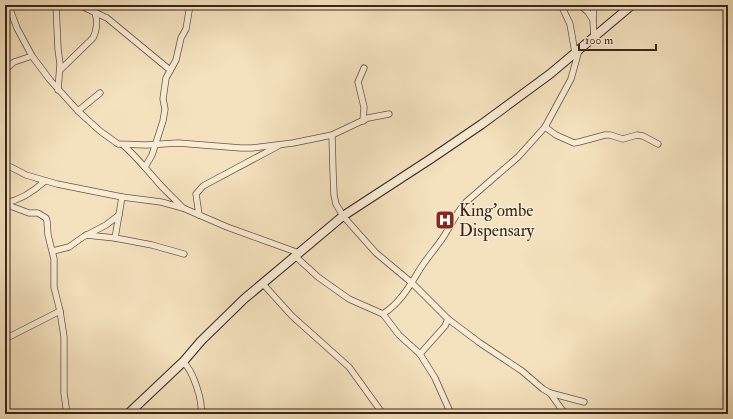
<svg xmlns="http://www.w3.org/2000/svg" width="733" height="419" viewBox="0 0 733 419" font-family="'IM FELL Double Pica',serif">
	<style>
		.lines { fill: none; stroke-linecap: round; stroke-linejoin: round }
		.street-casing { stroke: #685442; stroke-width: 7 }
		.secondary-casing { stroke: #392519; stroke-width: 10 }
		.street { stroke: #f8ecd5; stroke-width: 5.5 }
		.secondary { stroke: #f8ecd5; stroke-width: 8 }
		.labels { text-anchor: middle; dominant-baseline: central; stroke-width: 3; stroke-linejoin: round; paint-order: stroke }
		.poi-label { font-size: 17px; fill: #392519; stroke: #f8ecd5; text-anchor: start }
	</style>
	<rect width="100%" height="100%" fill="#f4e2be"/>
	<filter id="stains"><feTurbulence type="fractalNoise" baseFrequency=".005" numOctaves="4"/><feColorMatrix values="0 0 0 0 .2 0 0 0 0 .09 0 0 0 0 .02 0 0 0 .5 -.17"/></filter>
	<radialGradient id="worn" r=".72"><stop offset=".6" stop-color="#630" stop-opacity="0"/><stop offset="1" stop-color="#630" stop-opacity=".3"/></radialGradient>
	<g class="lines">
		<g class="street-casing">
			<g id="street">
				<path d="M5 5 11 12 17 28 32 56 50 80 78 111 100 131 118 144 146 145 178 143 241 148H252L293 143 332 135 368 118 389 114"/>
				<path d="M56 5 58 49 60 64 58 90"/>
				<path d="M79 5 107 18 170 70"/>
				<path d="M561 5 570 24 575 53"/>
				<path d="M580 5 588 12 593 20"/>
				<path d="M594 5 593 20 594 37"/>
				<path d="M5 70 14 62 32 56"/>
				<path d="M60 70 93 38C97 30 98 22 95 12"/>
				<path d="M78 111 100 93"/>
				<path d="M363 121 364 107 358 82 364 68"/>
				<path d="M545 127 556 135 574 143 579 142 605 135H610L623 139 637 135 643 136 658 144"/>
				<path d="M332 135 333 171 334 195 336 204 343 216 376 253 412 283 448 319 480 343 522 371 543 389 550 393 584 402"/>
				<path d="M123 145C136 156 145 168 156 180 164 190 174 198 183 208"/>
				<path d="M5 164 26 175 57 184 122 197 161 202 183 208 227 227 299 253"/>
				<path d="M145 167 152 155 163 121 165 109 163 99 166 78 176 60 181 38 186 29 190 5"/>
				<path d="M5 203C21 200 33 192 45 181"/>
				<path d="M5 204 29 213H38L46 218 47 221 48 235 54 259V287L60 311 64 337V393L67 414"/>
				<path d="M199 215 196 194 203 186 278 146"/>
				<path d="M86 235 115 238 152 245 184 254"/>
				<path d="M115 238 122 197"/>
				<path d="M53 251 69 247 83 237 106 225 119 215"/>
				<path d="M295 256 318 277 349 299 383 314 399 335 420 354 435 378 451 414"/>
				<path d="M263 284 292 316 349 367 383 414"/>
				<path d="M383 314C401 302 409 287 420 269 427 258 435 249 442 239 451 226 455 214 466 202L518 157 545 127 571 79 579 50"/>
				<path d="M5 339 60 311"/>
				<path d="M420 354 445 326 448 319"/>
				<path d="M183 362C193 370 203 401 201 414"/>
				<path d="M550 393 565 414"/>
			</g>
		</g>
		<g class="secondary-casing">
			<path id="secondary" d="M128 414 183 362 201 341 244 299 343 216 432 158 482 124 550 74 632 5"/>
		</g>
		<use href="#street" class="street"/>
		<use href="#secondary" class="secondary"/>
	</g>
	<defs>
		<g id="hospital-square" transform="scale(1)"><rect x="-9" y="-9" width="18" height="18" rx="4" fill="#8f2418" stroke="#f8ecd5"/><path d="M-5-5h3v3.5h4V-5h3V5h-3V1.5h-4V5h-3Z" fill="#fff"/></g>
	</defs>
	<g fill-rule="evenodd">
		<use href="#hospital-square" x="445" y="220"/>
	</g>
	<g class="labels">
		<g class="poi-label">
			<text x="459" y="210">King'ombe<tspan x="459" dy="20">Dispensary</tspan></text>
		</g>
	</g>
	<rect width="733" height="419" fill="none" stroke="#f4e2be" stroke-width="20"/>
	<rect x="6" y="6" width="721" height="407" fill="none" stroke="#392519" stroke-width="2"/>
	<rect x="10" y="10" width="713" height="399" fill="none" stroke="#392519"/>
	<path d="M579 44v6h77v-6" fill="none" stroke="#392519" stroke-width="2"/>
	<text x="585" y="44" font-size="12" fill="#392519" stroke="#f8ecd5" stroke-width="3" paint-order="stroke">100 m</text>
	<rect width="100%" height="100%" filter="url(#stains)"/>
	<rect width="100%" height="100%" fill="url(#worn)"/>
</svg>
